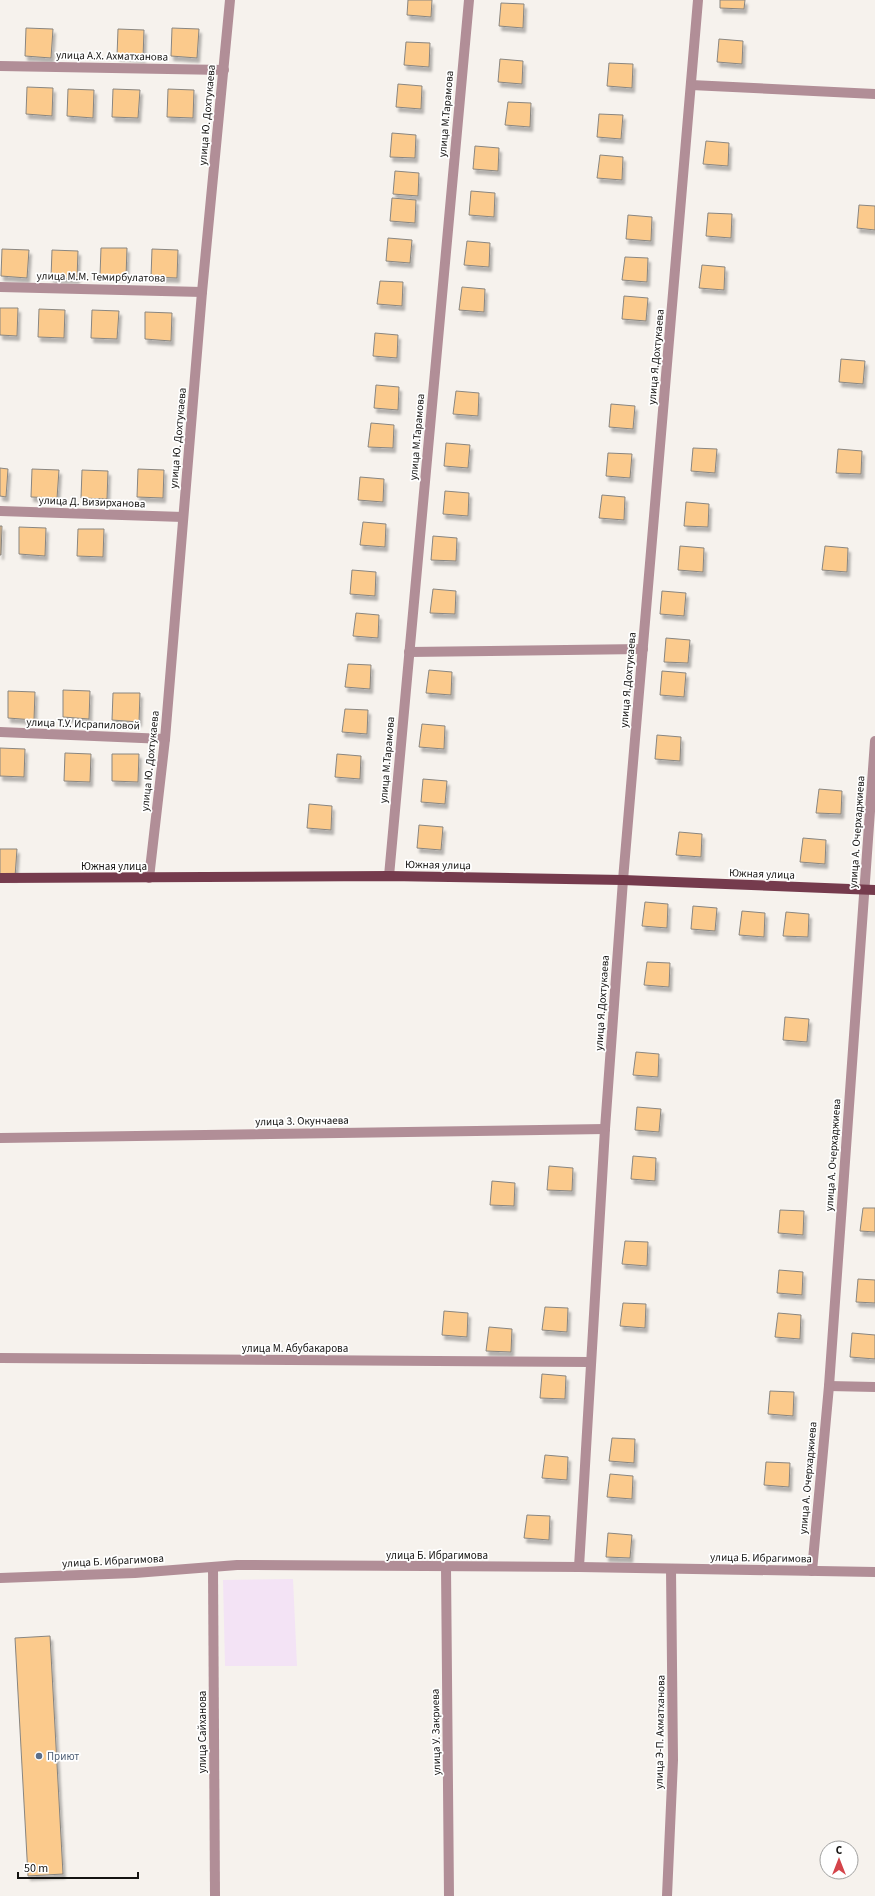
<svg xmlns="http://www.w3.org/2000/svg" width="875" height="1896" viewBox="0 0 875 1896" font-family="'Source Sans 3',sans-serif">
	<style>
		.education { fill: #f3e3f5 }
		.building { fill: #fbca8c; stroke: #898681; filter: url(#shadow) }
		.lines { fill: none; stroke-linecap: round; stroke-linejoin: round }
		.minor { stroke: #b18e97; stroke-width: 10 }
		.major { stroke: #753b4d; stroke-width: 10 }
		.service-dot { fill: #5c6f8a; stroke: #fff; stroke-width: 1.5 }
		.labels { text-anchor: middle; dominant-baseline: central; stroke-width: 3.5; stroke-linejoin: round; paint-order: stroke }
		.street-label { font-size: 11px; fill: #141311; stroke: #fff }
		.service-label { font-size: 11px; fill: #4e5e75; stroke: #fff; text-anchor: start }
	</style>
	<defs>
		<filter id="shadow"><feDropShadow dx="2.5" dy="4.5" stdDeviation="1" flood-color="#0004"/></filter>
	</defs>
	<rect width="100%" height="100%" fill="#f6f2ed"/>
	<path class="education" d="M293 1579 297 1666H225L223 1580Z"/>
	<g class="building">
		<path d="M408 0H432L431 17 407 15Z"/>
		<path d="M720 0H745L744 9 720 8Z"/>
		<path d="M501 3 524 4 523 28 499 26Z"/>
		<path d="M26 28 53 29 51 58 25 56Z"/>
		<path d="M172 28 199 29 197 58 171 56Z"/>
		<path d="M118 29 144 30 143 58 117 56Z"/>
		<path d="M719 39 743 41 742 64 717 62Z"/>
		<path d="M406 42 430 43 429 67 404 65Z"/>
		<path d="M500 59 523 61 522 84 498 82Z"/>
		<path d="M609 63 633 64 632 88 607 86Z"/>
		<path d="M398 84 422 86 421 109 396 107Z"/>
		<path d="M27 87 53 88 52 116 26 114Z"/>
		<path d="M68 89 94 90 93 118 67 116Z"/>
		<path d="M113 89 140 90 138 118 112 117Z"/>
		<path d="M168 89 194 90 193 118 167 117Z"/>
		<path d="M508 102 531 103 530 127 505 125Z"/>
		<path d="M599 114 623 115 621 139 597 137Z"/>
		<path d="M392 133 416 135 415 158 390 157Z"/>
		<path d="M706 141 729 143 728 166 703 164Z"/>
		<path d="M475 146 499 148 498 171 473 169Z"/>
		<path d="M600 155 623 157 622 180 597 178Z"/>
		<path d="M395 171 419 173 418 196 393 194Z"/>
		<path d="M471 191 495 193 494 217 469 215Z"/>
		<path d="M392 198 416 200 415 223 390 221Z"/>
		<path d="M859 205 875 206V230L857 228Z"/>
		<path d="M708 213 732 214 731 238 706 236Z"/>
		<path d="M628 215 652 217 651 241 626 239Z"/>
		<path d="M388 238 412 240 410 263 386 261Z"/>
		<path d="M467 241 490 243 489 267 464 265Z"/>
		<path d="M101 248H127L126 277 100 275Z"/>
		<path d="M2 249 29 250 27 278 1 276Z"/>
		<path d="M152 249 178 250 177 278 151 277Z"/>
		<path d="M52 250 78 251 77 279 51 278Z"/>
		<path d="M625 257 648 258 647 282 622 280Z"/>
		<path d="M702 265 725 267 724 290 699 288Z"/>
		<path d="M380 281 403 282 402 306 377 304Z"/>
		<path d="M462 287 485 289 484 312 459 310Z"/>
		<path d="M624 296 648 298 646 321 622 319Z"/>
		<path d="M0 308H18L17 336 0 335Z"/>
		<path d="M39 309 65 310 64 338 38 337Z"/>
		<path d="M92 310 119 311 117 339 91 338Z"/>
		<path d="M145 312 172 313 171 341 145 339Z"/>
		<path d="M375 333 398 335 397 358 373 356Z"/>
		<path d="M841 359 865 361 863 384 839 382Z"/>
		<path d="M376 385 399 387 398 410 374 408Z"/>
		<path d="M456 391 479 393 478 416 453 414Z"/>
		<path d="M611 404 635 406 633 429 609 427Z"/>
		<path d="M371 423 394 425 393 448 368 447Z"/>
		<path d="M446 443 470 445 468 468 444 466Z"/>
		<path d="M693 448 717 449 715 473 691 471Z"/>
		<path d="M838 449 862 451 861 474 836 473Z"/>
		<path d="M608 453 632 454 630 478 606 476Z"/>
		<path d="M0 468 8 469 6 497 0 496Z"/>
		<path d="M32 469 59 470 57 498 31 497Z"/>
		<path d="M138 469 164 470 163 498 137 497Z"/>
		<path d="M82 470 108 471 107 499 81 498Z"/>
		<path d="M360 477 384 479 383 502 358 500Z"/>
		<path d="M445 491 469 493 468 516 443 514Z"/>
		<path d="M602 495 625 497 624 520 599 518Z"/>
		<path d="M686 502 709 504 708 527 684 526Z"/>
		<path d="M363 522 386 524 385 547 360 545Z"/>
		<path d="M0 526H2L1 555H0Z"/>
		<path d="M19 527 46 528 45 556 19 554Z"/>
		<path d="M78 529H104L103 557 77 556Z"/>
		<path d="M433 536 457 538 456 561 431 560Z"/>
		<path d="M680 546 704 548 703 572 678 570Z"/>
		<path d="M825 546 848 548 847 572 822 570Z"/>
		<path d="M352 570 376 572 375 596 350 594Z"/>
		<path d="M433 589 456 591 455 614 430 613Z"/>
		<path d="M662 591 686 593 684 616 660 614Z"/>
		<path d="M356 613 379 615 378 638 353 636Z"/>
		<path d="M666 638 690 640 688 663 664 662Z"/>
		<path d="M348 664 371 665 370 689 345 687Z"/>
		<path d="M429 670 452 672 451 695 426 693Z"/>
		<path d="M662 671 686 673 684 697 660 695Z"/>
		<path d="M63 690 90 691 89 719 63 717Z"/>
		<path d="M8 691 35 692 34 720 8 718Z"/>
		<path d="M113 693H140L139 722 112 720Z"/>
		<path d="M345 709 368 710 367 734 342 732Z"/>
		<path d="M422 724 445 726 444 749 419 747Z"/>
		<path d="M657 735 681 737 680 761 655 759Z"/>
		<path d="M0 748 25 749 24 777 0 776Z"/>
		<path d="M65 753 91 754 90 782 64 781Z"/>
		<path d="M112 754H139L138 782 112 781Z"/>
		<path d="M337 754 361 756 360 779 335 777Z"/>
		<path d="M423 779 447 781 445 804 421 802Z"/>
		<path d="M819 789 842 791 841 814 816 813Z"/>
		<path d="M309 804 332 806 331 830 307 828Z"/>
		<path d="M419 825 443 827 441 850 417 848Z"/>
		<path d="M679 832 702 834 701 857 676 855Z"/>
		<path d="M803 838 826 840 825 864 800 862Z"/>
		<path d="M0 849H17L15 877 0 876Z"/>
		<path d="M645 902 668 904 667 928 642 926Z"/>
		<path d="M693 906 717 908 715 931 691 929Z"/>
		<path d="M742 911 765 913 764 937 739 935Z"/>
		<path d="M786 912 809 914 808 937 783 936Z"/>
		<path d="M647 962 670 963 669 987 644 985Z"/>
		<path d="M785 1017 809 1019 807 1042 783 1040Z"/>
		<path d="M636 1052 659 1054 658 1077 633 1075Z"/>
		<path d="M637 1107 661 1109 659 1132 635 1130Z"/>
		<path d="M633 1156 656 1158 655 1181 631 1179Z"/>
		<path d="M549 1166 573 1168 572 1191 547 1190Z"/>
		<path d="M492 1181 515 1183 514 1206 490 1205Z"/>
		<path d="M863 1208H875V1232L860 1231Z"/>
		<path d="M780 1210 804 1211 803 1235 778 1233Z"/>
		<path d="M625 1241 648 1242 647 1266 622 1264Z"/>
		<path d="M779 1270 803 1272 802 1295 777 1293Z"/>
		<path d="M858 1279 875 1280V1303L856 1302Z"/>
		<path d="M623 1303 646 1304 645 1328 620 1326Z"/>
		<path d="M545 1307 568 1308 567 1332 542 1330Z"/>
		<path d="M444 1311 468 1313 467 1337 442 1335Z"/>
		<path d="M778 1313 801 1315 800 1339 775 1337Z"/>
		<path d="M489 1327 512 1329 511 1352 486 1351Z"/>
		<path d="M852 1333 875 1335V1359L850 1357Z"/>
		<path d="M542 1374 566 1376 565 1399 540 1398Z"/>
		<path d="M770 1391 794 1392 793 1416 768 1414Z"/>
		<path d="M612 1438 635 1439 634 1463 609 1461Z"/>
		<path d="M545 1455 568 1457 567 1480 542 1478Z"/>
		<path d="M766 1462 790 1463 789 1487 764 1485Z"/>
		<path d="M610 1474 633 1476 632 1499 607 1497Z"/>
		<path d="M527 1515 550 1516 549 1540 524 1538Z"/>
		<path d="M608 1533 632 1535 630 1558 606 1557Z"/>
		<path d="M50 1636 63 1874 28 1876 15 1638Z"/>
	</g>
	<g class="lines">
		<g class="minor">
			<path d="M0 66 224 70"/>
			<path d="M691 85 875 94"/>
			<path d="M0 287 202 292"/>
			<path d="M0 511 183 517"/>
			<path d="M409 652 643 649"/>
			<path d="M0 732 165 739"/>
			<path d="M389 876 469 0"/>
			<path d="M149 878 165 739 202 292 230 0"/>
			<path d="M0 1138 605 1129"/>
			<path d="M0 1358 590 1362"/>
			<path d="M829 1386 875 1387"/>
			<path d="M446 1567 449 1896"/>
			<path d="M579 1567 605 1129 623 880 698 0"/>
			<path d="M213 1568 215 1896"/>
			<path d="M812 1571 829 1386 875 741"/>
			<path d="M0 1578 135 1573 237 1565 579 1567 875 1572"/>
			<path d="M667 1896 673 1760 671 1569"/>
		</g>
		<path class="major" d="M0 878 389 876 623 880 875 890"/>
	</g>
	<circle class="service-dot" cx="39" cy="1756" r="4"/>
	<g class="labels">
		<g class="street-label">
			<text transform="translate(112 56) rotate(1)">улица А.Х. Ахматханова</text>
			<text transform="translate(446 114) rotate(-85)">улица М.Тарамова</text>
			<text transform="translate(207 115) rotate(-85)">улица Ю. Дохтукаева</text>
			<text transform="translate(101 277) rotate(1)">улица М.М. Темирбулатова</text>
			<text transform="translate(656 357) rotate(-85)">улица Я.Дохтукаева</text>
			<text transform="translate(417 437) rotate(-85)">улица М.Тарамова</text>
			<text transform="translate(178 438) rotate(-85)">улица Ю. Дохтукаева</text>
			<text transform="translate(92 502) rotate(2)">улица Д. Визирханова</text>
			<text transform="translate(628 680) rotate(-85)">улица Я.Дохтукаева</text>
			<text transform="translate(83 724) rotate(2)">улица Т.У. Исрапиловой</text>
			<text transform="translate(387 760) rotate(-85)">улица М.Тарамова</text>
			<text transform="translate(150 761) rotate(-84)">улица Ю. Дохтукаева</text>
			<text transform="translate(857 832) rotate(-86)">улица А. Очерхаджиева</text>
			<text transform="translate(438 865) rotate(1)">Южная улица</text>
			<text x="114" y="866">Южная улица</text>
			<text transform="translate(762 874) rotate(2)">Южная улица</text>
			<text transform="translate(602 1003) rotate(-86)">улица Я.Дохтукаева</text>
			<text transform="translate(302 1121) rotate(-1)">улица З. Окунчаева</text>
			<text transform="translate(833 1155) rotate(-86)">улица А. Очерхаджиева</text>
			<text x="295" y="1348">улица М. Абубакарова</text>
			<text transform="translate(808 1478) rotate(-85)">улица А. Очерхаджиева</text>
			<text x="437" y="1555">улица Б. Ибрагимова</text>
			<text transform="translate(761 1558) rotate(1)">улица Б. Ибрагимова</text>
			<text transform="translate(113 1561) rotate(-3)">улица Б. Ибрагимова</text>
			<text transform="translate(202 1732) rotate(-90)">улица Сайханова</text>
			<text transform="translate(436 1732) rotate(-91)">улица У. Закриева</text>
			<text transform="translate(660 1732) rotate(-89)">улица Э-П. Ахматханова</text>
		</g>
		<g class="service-label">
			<text x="47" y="1756">Приют</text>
		</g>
	</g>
	<g transform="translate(839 1860)"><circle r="19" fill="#ffffff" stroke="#a1a1a0"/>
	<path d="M0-3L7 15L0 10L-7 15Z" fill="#d4444a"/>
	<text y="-6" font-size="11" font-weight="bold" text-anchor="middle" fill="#141311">С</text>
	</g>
	<path d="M18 1872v6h120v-6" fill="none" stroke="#141311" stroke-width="2"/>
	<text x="24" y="1872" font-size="12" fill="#141311" stroke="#ffffff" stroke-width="3" paint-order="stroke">50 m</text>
</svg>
